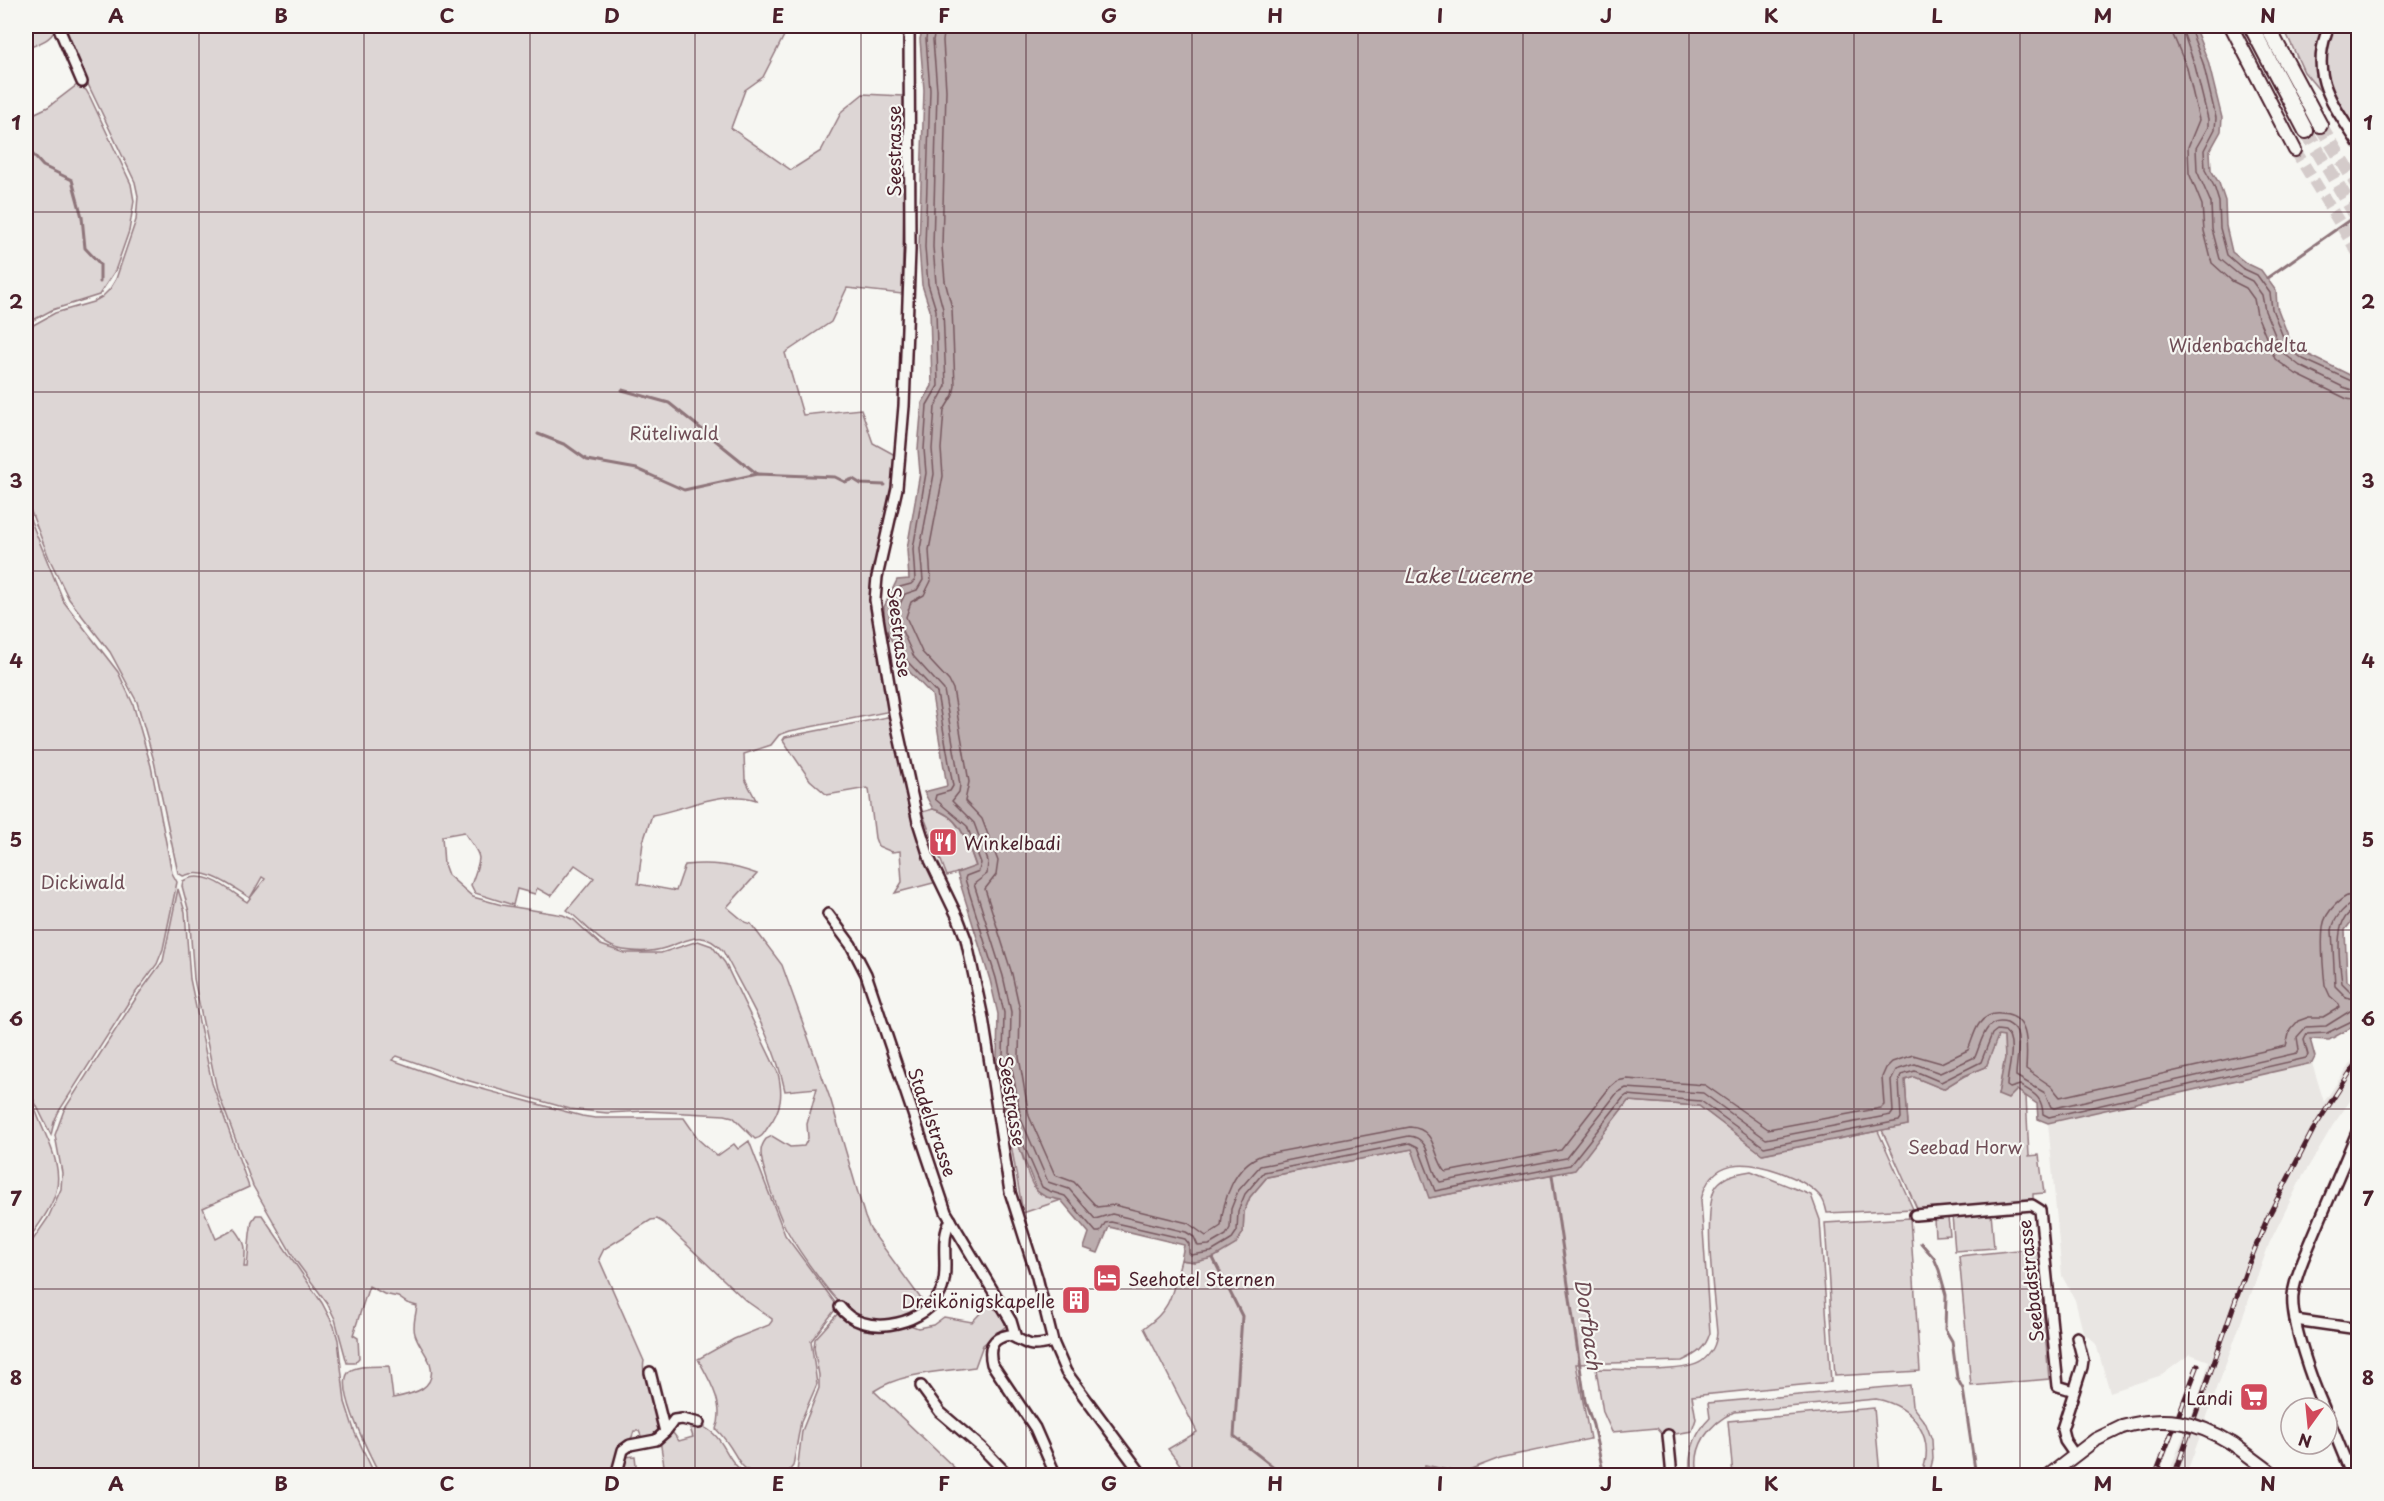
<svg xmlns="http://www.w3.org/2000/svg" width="2384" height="1501" viewBox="0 0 2384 1501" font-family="'Playpen Sans',sans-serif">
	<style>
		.built { fill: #e9e6e3 }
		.green { fill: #ddd6d5; stroke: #947a80; stroke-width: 1.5 }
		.water { fill: #bbadae; stroke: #8e747a; stroke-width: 1.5 }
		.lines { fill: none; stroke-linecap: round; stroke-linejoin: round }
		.shore { stroke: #77585f; stroke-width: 1.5 }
		.stream { stroke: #8e747a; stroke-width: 3 }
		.major-tunnel { stroke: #d4cbca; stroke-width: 12; stroke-dasharray: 12 6; stroke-linecap: butt }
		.highway-tunnel { stroke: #d4cbca; stroke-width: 14; stroke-dasharray: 14 7; stroke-linecap: butt }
		.minor-casing { stroke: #4a1f2b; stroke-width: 14 }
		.major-casing { stroke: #4a1f2b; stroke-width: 16 }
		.highway-casing { stroke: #4a1f2b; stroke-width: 18 }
		.minor { stroke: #f6f6f2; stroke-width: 9 }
		.major { stroke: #f6f6f2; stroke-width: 12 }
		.highway { stroke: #f6f6f2; stroke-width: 14 }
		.rail-casing { stroke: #4a1f2b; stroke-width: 5 }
		.rail { stroke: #f6f6f2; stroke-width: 3; stroke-dasharray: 9; stroke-linecap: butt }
		.major-bridge-casing { stroke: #4a1f2b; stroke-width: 16; stroke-linecap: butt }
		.major-bridge { stroke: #f6f6f2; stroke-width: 12 }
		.grid { fill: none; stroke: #4a1f2b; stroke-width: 1.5; stroke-opacity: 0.55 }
		.labels { text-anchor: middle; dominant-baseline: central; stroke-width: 4.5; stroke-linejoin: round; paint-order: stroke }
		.street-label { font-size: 18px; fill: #4a1f2b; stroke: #f6f6f2 }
		.park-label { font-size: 18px; fill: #6f4d56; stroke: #f6f6f2 }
		.poi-label { font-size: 18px; fill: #4a1f2b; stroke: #f6f6f2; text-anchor: start }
		.water-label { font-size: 20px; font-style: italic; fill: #6c4a52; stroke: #f6f6f2 }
		.neatline { fill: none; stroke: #4a1f2b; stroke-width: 2 }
		.grid-label { font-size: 20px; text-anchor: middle; font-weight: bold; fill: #4a1f2b }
	</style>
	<rect width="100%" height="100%" fill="#f6f6f2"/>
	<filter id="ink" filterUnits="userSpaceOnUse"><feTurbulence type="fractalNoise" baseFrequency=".0167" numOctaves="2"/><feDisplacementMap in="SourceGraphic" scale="12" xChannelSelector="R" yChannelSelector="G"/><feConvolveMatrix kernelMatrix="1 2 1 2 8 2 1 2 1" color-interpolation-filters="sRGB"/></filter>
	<g filter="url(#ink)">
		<path class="built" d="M2358 1052V1090L2333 1125 2300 1181 2269 1244 2186 1475H2168L2200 1393 2209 1361 2190 1354 2162 1375 2110 1392 2096 1344 2083 1332 2075 1300 2062 1276 2048 1123 2312 1063 2324 1102Z"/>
		<g class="green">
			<path d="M26 26H55C56 39 36 44 26 49Z"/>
			<path d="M60 26H835L818 30 788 28 763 77 745 90 731 128 791 170 821 151 842 111 863 94 903 96 905 155 902 294 847 288 831 322 785 353 803 415 861 409 873 443 895 455 890 497 872 579 871 600 891 711 790 731 779 735 771 745 744 754 745 779 756 800C721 789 687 809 652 815L643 842 638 884 676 891 685 865C711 862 732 865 757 874L727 907 745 922 751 924 782 965 831 1101 865 1217 870 1229 927 1307C912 1319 879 1327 861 1320 840 1313 796 1247 785 1227 778 1213 761 1167 761 1152 761 1147 763 1143 766 1139L772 1136 790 1147 804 1146 808 1138 807 1124 817 1088 785 1091C775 1041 746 996 723 951 702 928 689 940 665 948 653 952 636 952 623 950 600 946 585 923 567 910L594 878 575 865 551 896 537 888 535 894 517 889 513 905 475 893 471 885C483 851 482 860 464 832L442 836 444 864 448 875 473 897 502 905 563 915 574 920 601 945 624 953H661L698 941 712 946 725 963 778 1073C783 1094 782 1109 768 1127 764 1133 762 1138 755 1139L733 1117 725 1115 646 1111 607 1113 570 1109 466 1080 397 1056 392 1060 445 1079 582 1116 595 1118H684L699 1140 717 1156 734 1144 738 1149 749 1141 785 1235 836 1304 835 1310 811 1341 817 1384 801 1421 793 1466 789 1471C731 1482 747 1460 716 1429 726 1406 709 1379 698 1359L734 1339 769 1325 772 1321V1319L745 1300 664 1223 657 1219 651 1220 604 1249 599 1259 644 1361C639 1383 669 1418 658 1435L642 1438 639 1431H634L632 1437 617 1455 614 1475H380L376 1467C368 1451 336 1390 348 1373 355 1364 379 1367 389 1366L393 1398C413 1394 438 1389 430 1363 426 1353 418 1344 415 1334 412 1326 416 1314 417 1306L407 1303 398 1297 384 1294 369 1286 353 1335 358 1338 359 1358 354 1363H347L335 1319 327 1303 296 1261 253 1186 217 1090 194 979 189 912 182 886 183 881C206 868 229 890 247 902L265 879 262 877 250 898C229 885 208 867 183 876L178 873 154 761 137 702 110 652 69 599 49 558 26 499V329L55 313 93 302 102 297 110 289 116 279 136 220 138 196 135 182Z"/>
			<path d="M2283 26H2358V136L2304 72Z"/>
			<path d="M77 85 86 90 90 97 131 184 134 201 129 231 115 271 99 295 52 310 26 324V111L29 116 48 107Z"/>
			<path d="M26 509 64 602 118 672 133 704 151 766 172 873 177 882 163 949 157 964 130 1000 59 1111 54 1122 51 1135 26 1084Z"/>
			<path d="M887 717 893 719 937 882 895 893 902 882 900 851 892 852 878 846 875 838 869 789 867 788 827 795 810 780 783 740 785 737Z"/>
			<path d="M933 809C960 815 968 844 976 867L947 876 922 812Z"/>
			<path d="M178 889 185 912 190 979 212 1083 249 1187 203 1208 216 1239 235 1229C247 1244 246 1248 244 1267H247L250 1234 252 1221 256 1215H262L322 1303 334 1326 338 1340 345 1402 355 1433 375 1475H26V1250L48 1218 61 1189 62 1173 55 1135 64 1110 138 995 163 961Z"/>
			<path d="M1997 1036H2004L2005 1058 1998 1095 2017 1090 2026 1097 2029 1156 2039 1155 2044 1193 2033 1194V1199L1918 1211 1882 1130 1908 1125 1905 1080 1914 1077 1943 1089 1964 1076 1986 1067Z"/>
			<path d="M26 1090C34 1103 38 1119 45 1133 69 1185 57 1199 26 1243Z"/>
			<path d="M1628 1101 1699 1106 1763 1154 1878 1131 1913 1209 1827 1213C1826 1208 1824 1200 1820 1196 1809 1184 1795 1178 1780 1172 1746 1160 1711 1157 1701 1200L1710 1333C1705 1349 1697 1354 1682 1361L1576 1364 1590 1439 1500 1458 1461 1473 1425 1465 1423 1476 1188 1475 1168 1449 1197 1432 1144 1328C1173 1308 1172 1292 1181 1260L1195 1262 1243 1233 1244 1212 1250 1197 1267 1177 1412 1149 1430 1198 1574 1170Z"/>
			<path d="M1008 1127C1023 1142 1025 1180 1038 1192 1045 1198 1053 1198 1061 1200L1023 1213Z"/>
			<path d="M1751 1171 1811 1195 1820 1220 1831 1382 1692 1396 1696 1419 1692 1431 1664 1436 1657 1428 1612 1432 1603 1412 1596 1369C1620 1369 1685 1374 1702 1361 1712 1353 1716 1345 1717 1333 1715 1305 1701 1204 1717 1185 1725 1175 1739 1173 1751 1171Z"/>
			<path d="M1991 1212 1994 1248 1955 1251 1952 1215Z"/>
			<path d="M1910 1218 1920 1371 1835 1376 1825 1223Z"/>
			<path d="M1948 1218 1950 1235 1935 1236 1934 1219Z"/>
			<path d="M2038 1248 2049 1379 1971 1386 1959 1256Z"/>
			<path d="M988 1305 1000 1312 1006 1326 983 1345 975 1367C942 1372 903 1372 874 1391L962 1475 787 1476 797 1472 802 1431 819 1388V1375L814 1348 815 1339 841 1310 848 1319 905 1323 918 1328 933 1325 944 1317 972 1322Z"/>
			<path d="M1910 1385 1912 1406 1926 1424 1932 1440 1933 1459 1929 1475H1921C1937 1438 1914 1406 1876 1399L1734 1412C1708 1424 1692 1447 1698 1475H1690C1688 1453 1694 1434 1710 1418L1708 1403Z"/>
			<path d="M1874 1408 1880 1475H1733L1728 1421Z"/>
			<path d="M688 1422C731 1431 719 1460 749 1475L619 1476 624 1457 635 1456 637 1474 665 1472 660 1440 673 1433 679 1441 693 1437Z"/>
		</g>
		<path class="water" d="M923 26H2194L2208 61 2222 118 2221 131 2210 151 2211 170 2219 183 2225 201 2226 226 2232 252 2246 263 2261 270 2276 291 2277 307 2291 343 2305 353 2358 379V913L2345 930 2347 981 2352 984V986H2358V1014L2356 1025 2329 1040 2310 1039 2315 1057 2312 1063 2048 1123 2038 1119 2037 1104 2017 1090 2008 1099 1998 1095 2005 1058 2004 1037 1998 1036 1986 1067 1964 1076 1943 1089 1914 1077 1905 1080 1908 1125 1762 1154 1699 1106 1628 1101 1575 1170 1429 1198 1412 1149 1267 1177 1250 1197 1244 1212 1243 1233 1235 1245 1213 1258 1195 1262 1181 1260 1184 1245 1109 1227 1098 1253 1084 1248 1089 1233 1061 1200 1046 1197 1037 1191 1020 1149 1008 1127 997 1058 998 1014 990 980 957 873 976 866C968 843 960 815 933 809L924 792 947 786 932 695 902 664 884 624V607L897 580 909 579 907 549 920 473 918 449 922 403 932 386 930 310 922 285 919 247 924 90 920 39Z"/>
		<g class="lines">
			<g class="shore">
				<path d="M928 26 926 39 930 90 925 247 928 284 936 310 938 386 927 405 924 449 926 473 913 549 915 580 911 584 900 587 890 608V622L907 661 937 693 953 786 950 791 936 795 935 799 967 826 981 863 979 871 966 876 965 879 996 978 1004 1013 1003 1058 1014 1123 1042 1187 1049 1191 1065 1196 1096 1232H1100L1105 1223 1111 1222 1185 1239 1189 1244V1253L1191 1255 1211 1252 1231 1240 1237 1231 1238 1211 1245 1194 1264 1172 1410 1143 1418 1147 1435 1191 1570 1165 1623 1098 1627 1095 1701 1101 1764 1147 1899 1121 1901 1118 1899 1081 1901 1075 1915 1071 1941 1082 1981 1062 1992 1034 1997 1030 2005 1031C2018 1043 2007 1071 2007 1086L2010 1088 2020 1085C2034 1094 2042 1096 2043 1114L2049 1117 2306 1058 2308 1055 2304 1040 2307 1034 2327 1033 2358 1018"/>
				<path d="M936 26 933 40 937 90 933 247 936 283 943 309 946 386 935 407 932 449 934 474 920 549 923 580 917 590 905 594 897 610V620L914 657 944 690 960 785 959 792 952 801 974 823 988 861 987 874 974 884 1003 976 1011 1012 1010 1057 1021 1119 1048 1182 1069 1189 1095 1219 1112 1214 1186 1232 1194 1237 1198 1246 1209 1245 1226 1235 1230 1228 1231 1209 1238 1191 1260 1166 1409 1136C1432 1137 1428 1169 1440 1182L1566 1158 1617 1093 1626 1088 1703 1093 1766 1139 1891 1115 1893 1112 1891 1080 1896 1070 1915 1064 1940 1073 1975 1057C1982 1042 1984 1017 2007 1023 2011 1025 2015 1028 2017 1033 2021 1046 2016 1062 2016 1076L2045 1093 2051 1107 2054 1108 2297 1053 2299 1050 2297 1037 2306 1027 2326 1026 2350 1011 2358 1010"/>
				<path d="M945 26 943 41 946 90 942 246 945 281 952 308 955 386 953 395 944 410 941 449 943 476 929 550 931 581 924 595 911 602 906 617 922 652 949 681 953 689 969 782 965 801 982 819 998 861 996 875 985 889 1012 974 1020 1010 1019 1057 1029 1116 1055 1175 1074 1182 1097 1207 1114 1205 1188 1223 1206 1236 1221 1226C1223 1200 1234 1165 1262 1155L1410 1127C1438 1129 1432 1156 1446 1172L1561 1150 1610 1087 1617 1081 1627 1079 1705 1085 1768 1129 1881 1108 1884 1105 1882 1077 1886 1068 1892 1062 1913 1055 1941 1063 1968 1050C1972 1041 1974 1031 1979 1024 1984 1017 1992 1013 2000 1014 2031 1014 2027 1047 2026 1069L2051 1086 2060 1097 2286 1046 2290 1030 2298 1021 2309 1017H2323L2340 1007 2339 1004 2330 996 2325 985C2323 967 2321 946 2323 927 2325 911 2343 894 2358 893"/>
				<path d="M2172 26 2173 35 2187 68 2199 120 2188 147 2189 173 2202 205 2204 231 2212 263 2232 281 2246 288 2254 299 2257 315 2275 359 2296 374 2347 399 2358 401"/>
				<path d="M2181 26 2195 66 2208 119V127L2196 148 2197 171 2211 203 2212 229 2220 259 2238 274 2252 281 2262 295 2265 311 2282 352 2300 366 2343 387 2358 392"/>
				<path d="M2189 26 2203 63 2216 118 2215 129 2204 150 2205 170 2214 186 2219 202 2220 228 2227 255 2242 268 2257 275 2270 293 2272 309 2287 347 2303 359 2358 384"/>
				<path d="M2358 902C2346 903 2334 918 2332 930L2335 986 2346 997 2358 1000"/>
				<path d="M2358 910C2331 913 2340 964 2342 983L2350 991 2358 992"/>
			</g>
			<g class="stream">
				<path d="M26 147 43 166 72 180 82 217 85 248 100 264V282"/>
				<path d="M2267 278 2358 214"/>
				<path d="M622 390 669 403 756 473"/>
				<path d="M538 434 566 445 587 460 637 469 684 490 757 474 835 477 845 482 853 479 861 484 885 485"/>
				<path d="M1552 1175 1585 1401 1593 1425 1604 1476"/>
				<path d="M1921 1243 1934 1258 1939 1270 1946 1295 1945 1329 1952 1341 1957 1378 1963 1389 1976 1476"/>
				<path d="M1213 1258 1242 1316 1234 1436 1285 1476"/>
			</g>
			<path class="major-tunnel" d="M2295 150 2358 253"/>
			<g class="highway-tunnel">
				<path d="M2320 125 2358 186"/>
				<path d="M2306 131 2358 219"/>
			</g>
			<g class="minor-casing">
				<g id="minor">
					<path d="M58 26 82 82"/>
					<path d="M909 26 910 250 904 406 897 488 877 577 875 600 894 713 918 822 930 860 958 918 966 939 983 1018 1010 1192 1037 1277 1053 1342 1066 1372 1143 1476"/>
					<path d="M2329 26C2308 75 2332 103 2358 143"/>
					<path d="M828 914 851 945 866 974 946 1212 1011 1321 1016 1338"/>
					<path d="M1915 1215 2032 1205 2040 1210 2058 1386 2074 1391"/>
					<path d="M840 1307C861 1337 919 1327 938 1297 953 1273 937 1243 951 1220"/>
					<path d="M2295 1320 2358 1329"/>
					<path d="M1053 1342C1026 1348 1033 1345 1009 1335 992 1338 988 1347 992 1364L1035 1428 1056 1476"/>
					<path d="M650 1372 665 1432"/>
					<path d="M921 1386 940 1412 981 1447 1009 1476"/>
					<path d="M2324 1408C2313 1384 2290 1320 2293 1295 2294 1283 2299 1271 2303 1260L2358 1130"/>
					<path d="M2327 1415 2352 1476"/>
					<path d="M1668 1435 1672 1476"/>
					<path d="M2074 1454 2065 1441 2062 1429 2082 1367 2083 1360 2077 1337"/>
					<path d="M616 1476 623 1450 630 1445 656 1440 665 1432 674 1420 682 1419 699 1423"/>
				</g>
			</g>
			<g class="major-casing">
				<g id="major">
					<path d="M2231 26 2295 150"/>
					<path d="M2233 1444 2276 1476"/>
					<path d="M2048 1476 2095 1440 2122 1427"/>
				</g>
			</g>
			<g class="highway-casing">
				<g id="highway">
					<path d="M2251 26 2306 131"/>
					<path d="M2267 26 2320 125"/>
				</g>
			</g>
			<use href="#minor" class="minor"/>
			<use href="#major" class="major"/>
			<use href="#highway" class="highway"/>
			<g class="rail-casing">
				<g id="rail">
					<path d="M2155 1476 2198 1365"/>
					<path d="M2174 1476 2247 1268 2267 1219 2313 1130 2358 1060"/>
				</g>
			</g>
			<use href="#rail" class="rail"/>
			<g class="major-bridge-casing">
				<path id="major-bridge" d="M2122 1427C2165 1415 2196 1421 2233 1444"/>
			</g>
			<use href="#major-bridge" class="major-bridge"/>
		</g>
	</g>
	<path class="grid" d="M199 26V1476M364 26V1476M530 26V1476M695 26V1476M861 26V1476M1026 26V1476M1192 26V1476M1358 26V1476M1523 26V1476M1689 26V1476M1854 26V1476M2020 26V1476M2185 26V1476M26 212H2358M26 392H2358M26 571H2358M26 750H2358M26 930H2358M26 1109H2358M26 1289H2358"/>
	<defs>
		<g id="restaurant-square" transform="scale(1.5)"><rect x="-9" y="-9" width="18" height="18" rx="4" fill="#d1495b" stroke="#f6f6f2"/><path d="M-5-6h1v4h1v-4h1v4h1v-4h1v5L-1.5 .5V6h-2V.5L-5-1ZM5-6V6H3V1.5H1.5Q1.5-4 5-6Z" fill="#fff"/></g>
		<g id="hotel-square" transform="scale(1.5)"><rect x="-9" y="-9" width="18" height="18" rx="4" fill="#d1495b" stroke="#f6f6f2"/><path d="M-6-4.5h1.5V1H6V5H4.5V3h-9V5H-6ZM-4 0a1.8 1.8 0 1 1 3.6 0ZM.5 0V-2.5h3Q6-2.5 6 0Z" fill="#fff"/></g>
		<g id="building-square" transform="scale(1.5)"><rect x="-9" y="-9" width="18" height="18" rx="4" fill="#d1495b" stroke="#f6f6f2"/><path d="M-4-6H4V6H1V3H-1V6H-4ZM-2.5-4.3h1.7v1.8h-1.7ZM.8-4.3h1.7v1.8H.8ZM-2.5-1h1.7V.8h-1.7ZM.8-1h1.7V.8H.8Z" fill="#fff"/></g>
		<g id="supermarket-square" transform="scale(1.5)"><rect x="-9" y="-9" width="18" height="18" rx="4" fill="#d1495b" stroke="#f6f6f2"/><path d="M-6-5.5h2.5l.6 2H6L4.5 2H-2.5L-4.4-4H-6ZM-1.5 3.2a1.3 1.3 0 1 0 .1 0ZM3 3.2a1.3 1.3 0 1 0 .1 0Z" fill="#fff"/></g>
	</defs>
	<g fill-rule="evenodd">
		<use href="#restaurant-square" x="943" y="842"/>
		<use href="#hotel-square" x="1107" y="1278"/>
		<use href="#building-square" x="1076" y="1300"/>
		<use href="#supermarket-square" x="2254" y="1397"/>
	</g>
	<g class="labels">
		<g class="street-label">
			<text transform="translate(893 151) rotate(-90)">Seestrasse</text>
			<text transform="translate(900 632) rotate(83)">Seestrasse</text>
			<text transform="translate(1013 1101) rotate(81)">Seestrasse</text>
			<text transform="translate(933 1122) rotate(71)">Stadelstrasse</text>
			<text transform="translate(2030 1281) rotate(-96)">Seebadstrasse</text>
		</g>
		<g class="park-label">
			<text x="2238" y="344">Widenbachdelta</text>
			<text x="674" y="432">Rüteliwald</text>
			<text x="83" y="881">Dickiwald</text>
			<text x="1965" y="1146">Seebad Horw</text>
		</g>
		<g class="poi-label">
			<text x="964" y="842">Winkelbadi</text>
			<text x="1128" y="1278">Seehotel Sternen</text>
			<text x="1055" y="1300" text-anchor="end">Dreikönigskapelle</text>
			<text x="2233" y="1397" text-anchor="end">Landi</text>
		</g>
		<g class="water-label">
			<text x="1468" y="575">Lake Lucerne</text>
			<text transform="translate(1589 1324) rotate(82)">Dorfbach</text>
		</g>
	</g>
	<rect width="2384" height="1501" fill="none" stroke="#f6f6f2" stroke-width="66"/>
	<g transform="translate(2309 1426) rotate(195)"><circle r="28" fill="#f6f6f2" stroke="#b1a0a2" stroke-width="1.5"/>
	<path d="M0-4.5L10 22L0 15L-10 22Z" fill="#d1495b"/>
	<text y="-9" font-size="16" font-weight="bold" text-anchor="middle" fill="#4a1f2b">N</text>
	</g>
	<rect x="33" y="33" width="2318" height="1435" class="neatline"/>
	<g class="grid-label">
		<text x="116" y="23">A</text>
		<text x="281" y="23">B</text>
		<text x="447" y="23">C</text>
		<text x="612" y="23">D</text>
		<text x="778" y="23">E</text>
		<text x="944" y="23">F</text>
		<text x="1109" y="23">G</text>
		<text x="1275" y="23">H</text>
		<text x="1440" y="23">I</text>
		<text x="1606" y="23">J</text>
		<text x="1771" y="23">K</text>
		<text x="1937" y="23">L</text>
		<text x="2103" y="23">M</text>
		<text x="2268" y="23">N</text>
		<text x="16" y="130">1</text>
		<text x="2368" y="130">1</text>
		<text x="16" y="309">2</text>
		<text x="2368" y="309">2</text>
		<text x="16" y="488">3</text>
		<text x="2368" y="488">3</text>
		<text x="16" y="668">4</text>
		<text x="2368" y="668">4</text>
		<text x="16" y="847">5</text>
		<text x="2368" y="847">5</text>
		<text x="16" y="1026">6</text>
		<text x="2368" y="1026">6</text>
		<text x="16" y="1206">7</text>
		<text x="2368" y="1206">7</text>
		<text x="16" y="1385">8</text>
		<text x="2368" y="1385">8</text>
		<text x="116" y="1491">A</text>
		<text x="281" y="1491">B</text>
		<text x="447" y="1491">C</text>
		<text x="612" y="1491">D</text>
		<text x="778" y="1491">E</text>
		<text x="944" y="1491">F</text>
		<text x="1109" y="1491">G</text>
		<text x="1275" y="1491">H</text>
		<text x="1440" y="1491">I</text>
		<text x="1606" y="1491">J</text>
		<text x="1771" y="1491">K</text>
		<text x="1937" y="1491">L</text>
		<text x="2103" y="1491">M</text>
		<text x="2268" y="1491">N</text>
	</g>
</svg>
